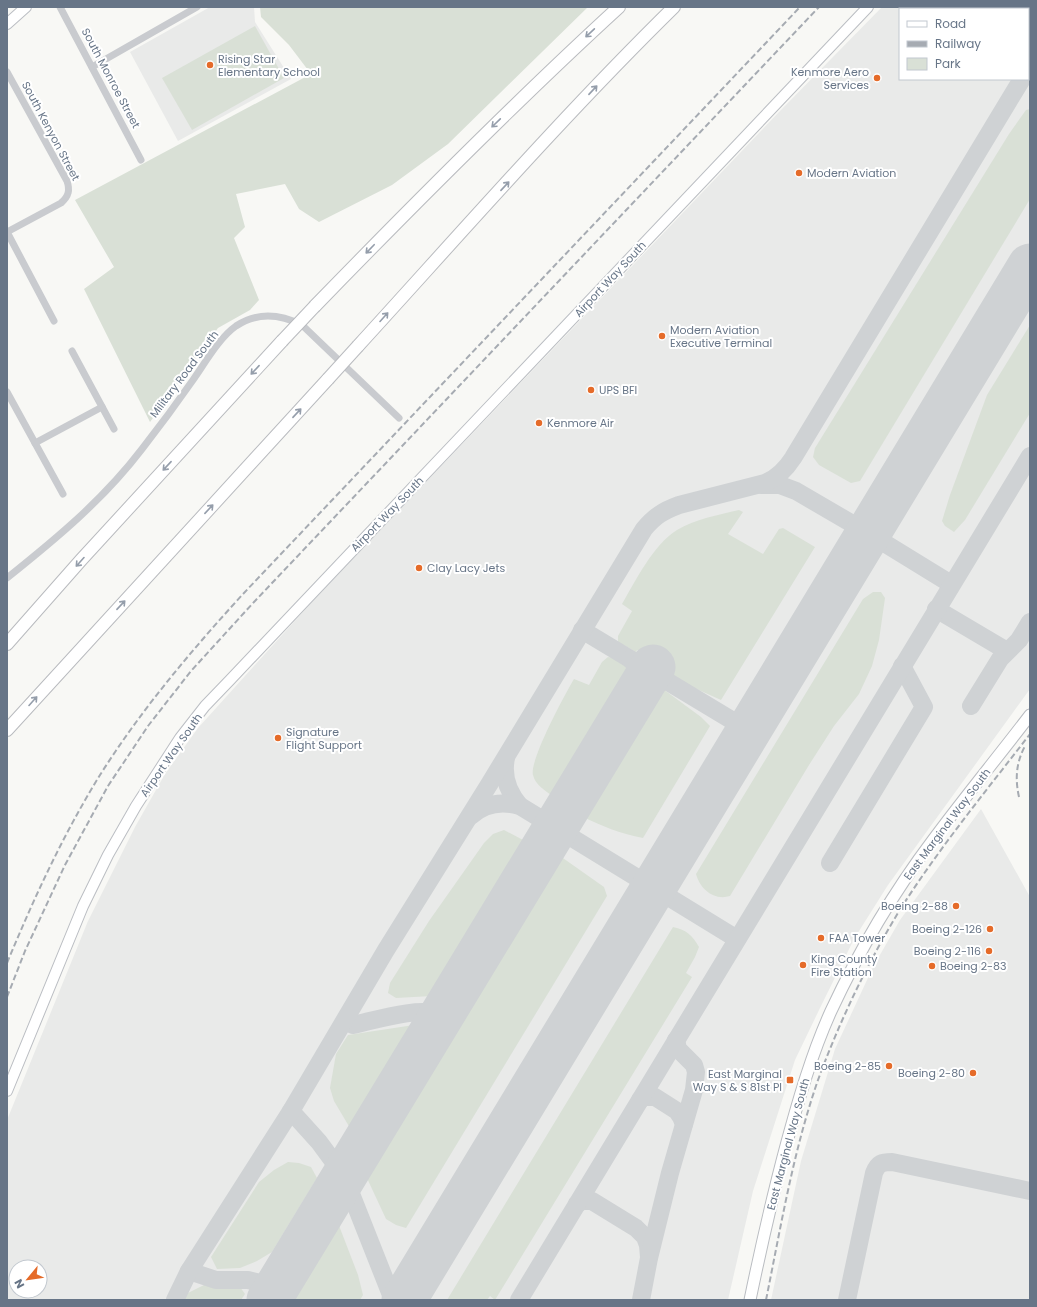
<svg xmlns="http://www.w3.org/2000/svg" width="1037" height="1307" viewBox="0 0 1037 1307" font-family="Poppins,sans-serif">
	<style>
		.built { fill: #e9eae9; fill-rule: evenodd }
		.green { fill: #d9e0d6 }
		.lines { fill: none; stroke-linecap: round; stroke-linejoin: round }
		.taxiway { stroke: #cfd2d4; stroke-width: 18 }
		.runway { stroke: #cfd2d4; stroke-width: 45 }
		.secondary-casing { stroke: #bbbec3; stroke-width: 12 }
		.primary-casing { stroke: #b9bcc1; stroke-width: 13 }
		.highway-casing { stroke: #b9bbbf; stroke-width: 14 }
		.street { stroke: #c9cbcf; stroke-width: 7 }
		.secondary { stroke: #fff; stroke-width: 10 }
		.primary { stroke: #fff; stroke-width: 11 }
		.highway { stroke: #fff; stroke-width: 12 }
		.rail { stroke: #a6abb2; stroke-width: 2; stroke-dasharray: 6 3; stroke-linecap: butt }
		.highway-bridge-casing { stroke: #b9bbbf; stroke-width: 14; stroke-linecap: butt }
		.highway-bridge { stroke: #fff; stroke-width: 12 }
		.oneway { stroke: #959eab }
		.poi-dot { fill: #e56b29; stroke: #fff; stroke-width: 1.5 }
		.labels { text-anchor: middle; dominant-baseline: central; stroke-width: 4; stroke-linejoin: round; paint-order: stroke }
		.poi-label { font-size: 11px; fill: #677587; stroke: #fff; text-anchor: start }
		.street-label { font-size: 11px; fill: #677587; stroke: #fff }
	</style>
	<rect width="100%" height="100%" fill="#f8f8f5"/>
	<g class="built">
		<path d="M210 7H254L255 22 291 79 178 141 130 52Z"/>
		<path d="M882 7H1030V689L888 885 854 939 820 1008 795 1060 753 1191 728 1300H7V1120L88 921 135 827 165 774 198 728 321 592 779 112ZM900 9H1028V79H900ZM16 1267H40V1291H16Z"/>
		<path d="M981 809 1030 897V1300H771L801 1161 835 1049 873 967 900 920Z"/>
	</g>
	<g class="green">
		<path d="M260 7H588L448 144 392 185 319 222 299 209 285 184 236 194 245 227 234 238 259 300 250 310 218 328 150 422 84 289 114 267 75 200 311 74 289 45 261 17Z"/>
		<path d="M255 26 284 78 192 130 162 78Z"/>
		<path d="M1030 109V199L860 481 851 483 819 465 813 457 815 448 1009 134 1026 110Z"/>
		<path d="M1030 325V413L965 520 954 532 945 526 942 521 950 495 987 395Z"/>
		<path d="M739 510 743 512 728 534 763 554 779 529 783 528 815 547 721 700 670 677 673 672 637 650 636 652 624 645 622 648 618 642V636L632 611 622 604C636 580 653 545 677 530 695 519 718 515 739 510Z"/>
		<path d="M873 592H881L885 598 879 640 872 666 859 694 834 726 809 765 730 896C714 901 700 889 696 874L863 599Z"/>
		<path d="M608 657 614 658 630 669 628 677 554 797C546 791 535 785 533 775 529 761 565 694 574 679L589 685 602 662Z"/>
		<path d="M663 689 701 717 710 726 643 838C621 834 602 826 583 817L657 696Z"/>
		<path d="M504 830 525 841 432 996 396 998 388 993 390 983 429 921 484 843 493 834Z"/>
		<path d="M560 856 604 887 607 896 406 1228 396 1225 386 1219 366 1176Z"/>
		<path d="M673 927C687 930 692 935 699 947L695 957 686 973 692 977 495 1300 490 1296 487 1300H447Z"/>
		<path d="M414 1025 350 1128 334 1101 330 1088 336 1054 348 1035Z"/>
		<path d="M288 1162 299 1163 311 1167 317 1178 272 1252 257 1261 240 1268 217 1269 211 1257 259 1182 274 1170Z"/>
		<path d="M338 1223 358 1275 363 1295 360 1300H292Z"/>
		<path d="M204 1285H230L240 1287 245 1294 241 1300H184L188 1293Z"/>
	</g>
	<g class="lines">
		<g class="taxiway">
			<path d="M761 485H780L796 491 868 533 951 584"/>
			<path d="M936 609 1007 651"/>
			<path d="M582 630 748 730"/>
			<path d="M630 659C641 670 641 679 636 693"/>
			<path d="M971 706 1000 659 1019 640 1030 622"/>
			<path d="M506 758C502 777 508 792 520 806"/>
			<path d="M471 816C485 803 502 801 520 806L737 939"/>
			<path d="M830 863 924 707 902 666"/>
			<path d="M345 1021 353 1025C376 1020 420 1006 441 1015"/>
			<path d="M640 1100 644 1097H655L677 1111 681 1117 684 1124"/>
			<path d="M291 1111 319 1142 344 1176 393 1300"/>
			<path d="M577 1204 582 1201H592L636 1228 645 1237 648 1245 649 1257"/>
			<path d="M189 1271 216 1280H248L277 1287"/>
			<path d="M175 1300 189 1271 291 1111 386 950 490 783 644 529C655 516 663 511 679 505L765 483C777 478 786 469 793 458L1022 79"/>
			<path d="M519 1300 1030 456"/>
			<path d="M641 1300 649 1258 670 1173 694 1090 696 1072 694 1065 678 1049 676 1040"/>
			<path d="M847 1300 874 1173C878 1163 882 1162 892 1162L1030 1191"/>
		</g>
		<g class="runway">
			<path d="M269 1300 653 667"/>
			<path d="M404 1300 1030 266"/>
		</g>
		<g class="secondary-casing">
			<g id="secondary">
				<path d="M7 24 26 7"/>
				<path d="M7 1091 83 906 108 855 136 806 180 738 205 706 230 680 868 7"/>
			</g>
		</g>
		<g class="primary-casing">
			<path id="primary" d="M750 1300C761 1247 773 1194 787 1142 799 1098 812 1053 831 1011 859 951 893 893 933 840 964 798 998 757 1030 715"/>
		</g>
		<g class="highway-casing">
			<g id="highway">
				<path d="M315 306C414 204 514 103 619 7"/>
				<path d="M358 346C462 232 564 115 674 7"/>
				<path d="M7 644 81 560 282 341"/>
				<path d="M7 730 328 379"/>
			</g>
		</g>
		<g class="street">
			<path d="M60 7 141 160"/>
			<path d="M92 67 197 7"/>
			<path d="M7 72 67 181C70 190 69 196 61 203L7 232"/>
			<path d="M7 232 54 321"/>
			<path d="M72 351 114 429"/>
			<path d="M7 392 63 494"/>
			<path d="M35 443 102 407"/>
			<path d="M7 578C57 538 103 500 142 449 160 426 177 403 193 380 205 363 219 338 236 326 257 312 280 314 302 325L399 418"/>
		</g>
		<use href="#secondary" class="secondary"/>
		<use href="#primary" class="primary"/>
		<use href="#highway" class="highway"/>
		<g class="rail">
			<path d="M1019 797C1015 779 1016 763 1025 746"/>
			<path d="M7 963C34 898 63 835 100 775 141 710 191 651 243 594L800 7"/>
			<path d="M7 997 25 951 65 865 108 786 148 726 191 671 254 602 819 7"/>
			<path d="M766 1300C781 1226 793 1152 818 1080 840 1020 868 962 901 908 940 847 986 791 1030 734"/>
		</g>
		<g class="highway-bridge-casing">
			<g id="highway-bridge">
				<path d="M282 341 315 306"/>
				<path d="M328 379 358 346"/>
			</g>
		</g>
		<use href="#highway-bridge" class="highway-bridge"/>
	</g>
	<defs><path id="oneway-shaft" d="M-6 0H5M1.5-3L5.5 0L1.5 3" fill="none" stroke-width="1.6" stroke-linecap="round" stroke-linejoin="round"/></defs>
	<g class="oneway">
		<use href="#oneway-shaft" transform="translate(590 33) rotate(137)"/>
		<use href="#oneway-shaft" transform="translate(593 90) rotate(-47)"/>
		<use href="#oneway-shaft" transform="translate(496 123) rotate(136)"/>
		<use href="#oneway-shaft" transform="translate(505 186) rotate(-47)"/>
		<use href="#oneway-shaft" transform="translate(370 249) rotate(134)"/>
		<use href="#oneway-shaft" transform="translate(384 317) rotate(-48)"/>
		<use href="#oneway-shaft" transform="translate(255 370) rotate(133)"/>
		<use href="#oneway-shaft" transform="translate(297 413) rotate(-47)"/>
		<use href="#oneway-shaft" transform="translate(167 466) rotate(133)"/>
		<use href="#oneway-shaft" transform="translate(209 509) rotate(-47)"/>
		<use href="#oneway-shaft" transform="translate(80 562) rotate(132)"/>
		<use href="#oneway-shaft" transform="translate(121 605) rotate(-47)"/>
		<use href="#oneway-shaft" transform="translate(33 701) rotate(-48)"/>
	</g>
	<g class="poi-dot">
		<circle cx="210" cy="65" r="4"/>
		<circle cx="877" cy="78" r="4"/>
		<circle cx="799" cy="173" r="4"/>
		<circle cx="662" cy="336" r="4"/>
		<circle cx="591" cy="390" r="4"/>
		<circle cx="539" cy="423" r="4"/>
		<circle cx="419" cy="568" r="4"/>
		<circle cx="278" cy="738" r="4"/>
		<circle cx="956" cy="906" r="4"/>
		<circle cx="990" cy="929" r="4"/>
		<circle cx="821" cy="938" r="4"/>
		<circle cx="989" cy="951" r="4"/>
		<circle cx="803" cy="965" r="4"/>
		<circle cx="932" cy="966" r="4"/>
		<circle cx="889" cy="1066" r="4"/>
		<circle cx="973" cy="1073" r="4"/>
		<rect x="786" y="1076" width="8" height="8" rx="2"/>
	</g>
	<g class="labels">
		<g class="poi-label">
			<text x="218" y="59">Rising Star<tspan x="218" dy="13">Elementary School</tspan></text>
			<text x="869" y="72" text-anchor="end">Kenmore Aero<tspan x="869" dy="13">Services</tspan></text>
			<text x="807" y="173">Modern Aviation</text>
			<text x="670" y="330">Modern Aviation<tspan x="670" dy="13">Executive Terminal</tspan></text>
			<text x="599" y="390">UPS BFI</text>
			<text x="547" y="423">Kenmore Air</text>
			<text x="427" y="568">Clay Lacy Jets</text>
			<text x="286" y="732">Signature<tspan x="286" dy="13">Flight Support</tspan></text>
			<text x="948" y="906" text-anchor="end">Boeing 2-88</text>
			<text x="982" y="929" text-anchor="end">Boeing 2-126</text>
			<text x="829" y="938">FAA Tower</text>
			<text x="981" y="951" text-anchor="end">Boeing 2-116</text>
			<text x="811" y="959">King County<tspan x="811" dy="13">Fire Station</tspan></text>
			<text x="940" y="966">Boeing 2-83</text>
			<text x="881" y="1066" text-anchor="end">Boeing 2-85</text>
			<text x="965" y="1073" text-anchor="end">Boeing 2-80</text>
			<text x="782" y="1074" text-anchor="end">East Marginal<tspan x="782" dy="13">Way S &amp; S 81st Pl</tspan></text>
		</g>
		<g class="street-label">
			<text transform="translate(111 78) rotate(62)">South Monroe Street</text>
			<text transform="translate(51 131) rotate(62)">South Kenyon Street</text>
			<text transform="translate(610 279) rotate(-47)">Airport Way South</text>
			<text transform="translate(184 374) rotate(-53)">Military Road South</text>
			<text transform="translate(387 514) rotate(-46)">Airport Way South</text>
			<text transform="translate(171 755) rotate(-55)">Airport Way South</text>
			<text transform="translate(947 824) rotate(-53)">East Marginal Way South</text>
			<text transform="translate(788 1144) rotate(-75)">East Marginal Way South</text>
		</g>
	</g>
	<rect width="1037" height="1307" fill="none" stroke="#677587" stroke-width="16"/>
	<rect x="899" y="8" width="130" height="72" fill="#ffffff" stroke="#c2c8cf"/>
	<rect x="907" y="21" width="20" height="6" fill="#ffffff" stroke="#c2c8cf"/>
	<text x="935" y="28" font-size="12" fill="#677587">Road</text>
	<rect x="907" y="41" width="20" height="6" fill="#a6abb2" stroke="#c2c8cf"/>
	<text x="935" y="48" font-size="12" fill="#677587">Railway</text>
	<rect x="907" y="58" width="20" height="12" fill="#d9e0d6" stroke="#c2c8cf"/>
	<text x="935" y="68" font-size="12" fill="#677587">Park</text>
	<g transform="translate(28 1279) rotate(241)"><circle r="19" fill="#ffffff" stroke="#c2c8cf"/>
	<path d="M0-3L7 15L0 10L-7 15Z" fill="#e56b29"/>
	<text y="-6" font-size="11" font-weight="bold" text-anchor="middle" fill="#677587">N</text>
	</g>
</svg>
